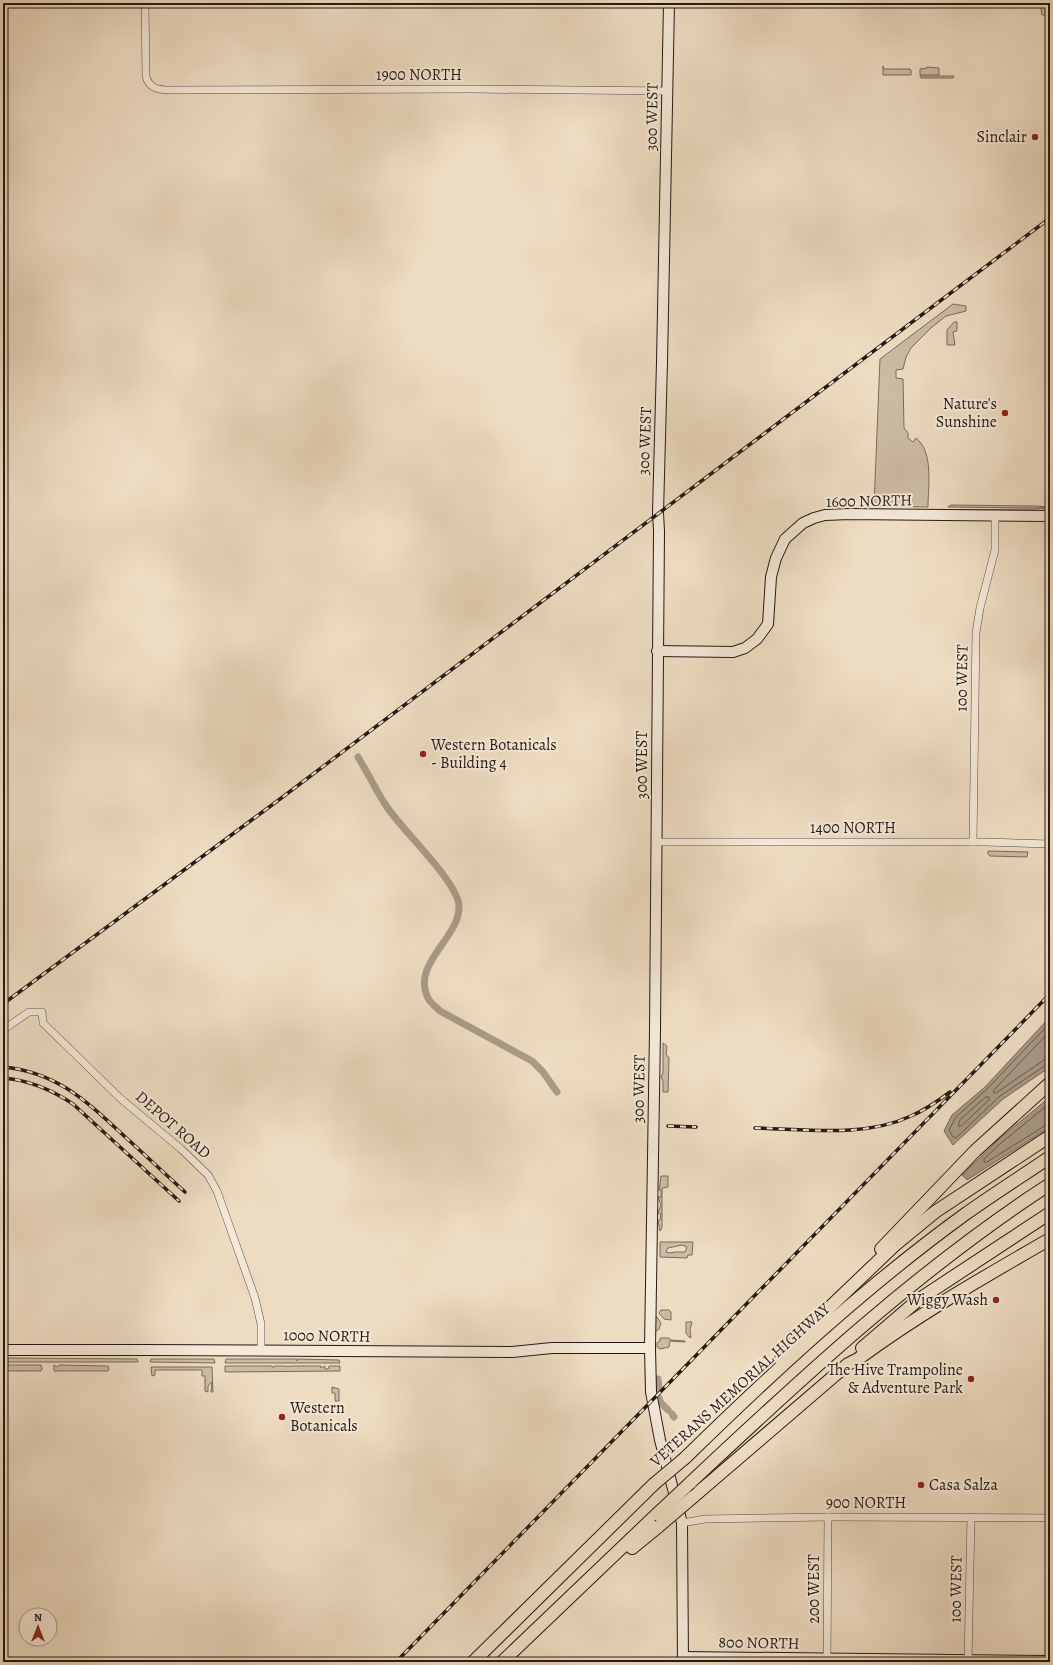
<svg xmlns="http://www.w3.org/2000/svg" width="1053" height="1665" viewBox="0 0 1053 1665" font-family="Alegreya,serif">
	<style>
		.green { fill: #ccbba4; stroke: #786a5c; fill-rule: evenodd }
		.water { fill: #a99a87; stroke: #746659 }
		.lines { fill: none; stroke-linecap: round; stroke-linejoin: round }
		.shore { stroke: #665a4e; stroke-width: 1 }
		.canal { stroke: #a99a87; stroke-width: 7 }
		.street-casing { stroke: #564a40; stroke-width: 8 }
		.secondary-casing { stroke: #241914; stroke-width: 12 }
		.highway-casing { stroke: #241914; stroke-width: 14 }
		.street { stroke: #f4e8d7; stroke-width: 7 }
		.secondary { stroke: #f4e8d7; stroke-width: 10 }
		.highway { stroke: #eedcc2; stroke-width: 12 }
		.rail-casing { stroke: #241914; stroke-width: 3.5 }
		.rail { stroke: #f4e8d7; stroke-width: 2; stroke-dasharray: 6; stroke-linecap: butt }
		.highway-bridge-casing { stroke: #241914; stroke-width: 14; stroke-linecap: butt }
		.highway-bridge { stroke: #eedcc2; stroke-width: 12 }
		.poi-dot { fill: #8f2418; stroke: #f4e8d7; stroke-width: 1.5 }
		.labels { text-anchor: middle; dominant-baseline: central; stroke-width: 4; stroke-linejoin: round; paint-order: stroke }
		.street-label { font-size: 16px; fill: #241914; stroke: #f4e8d7 }
		.poi-label { font-size: 16px; fill: #241914; stroke: #f4e8d7; text-anchor: end }
	</style>
	<rect width="100%" height="100%" fill="#eedcc2"/>
	<filter id="stains"><feTurbulence type="fractalNoise" baseFrequency=".005" numOctaves="4"/><feColorMatrix values="0 0 0 0 .2 0 0 0 0 .09 0 0 0 0 .02 0 0 0 .5 -.17"/></filter>
	<radialGradient id="worn" r=".72"><stop offset=".6" stop-color="#630" stop-opacity="0"/><stop offset="1" stop-color="#630" stop-opacity=".3"/></radialGradient>
	<g class="green">
		<path d="M1035 3 1050 4V15H1042L1040 4Z"/>
		<path d="M883 66 884 69H910L911 70V75H883Z"/>
		<path d="M927 67 939 68V75H920V69L927 68Z"/>
		<path d="M920 76H954L953 78H921Z"/>
		<path d="M953 304 966 306V311L946 316 932 327 911 348 906 357 903 369 896 370V378L903 379 904 428 908 433V438L913 442 916 438C934 452 928 487 928 507L874 506 880 359Z"/>
		<path d="M954 322H957V331L953 332 955 345H947V330Z"/>
		<path d="M951 505 1037 506 1048 507 1038 508 948 507Z"/>
		<path d="M1042 508H1048V511L947 510 1036 509Z"/>
		<path d="M988 851 1028 852 1027 857 990 856 988 854Z"/>
		<path d="M663 1043 667 1046 666 1054 669 1058 668 1092H663V1081L661 1077 663 1073Z"/>
		<path d="M661 1176H668V1187L662 1188V1228L660 1231 658 1221 660 1220 661 1214 658 1213 661 1205 658 1197H661V1190H659Z"/>
		<path d="M660 1242H693L692 1255H688L687 1258 660 1257ZM682 1245 687 1247 685 1252H675L670 1253 666 1252 668 1248Z"/>
		<path d="M661 1310H669L671 1312V1320L664 1319 659 1313Z"/>
		<path d="M656 1316 661 1323 659 1329 655 1332Z"/>
		<path d="M686 1322H692L690 1330 691 1338 689 1337 686 1333Z"/>
		<path d="M660 1338H669L670 1340 685 1341V1342L670 1341 669 1347 660 1349 657 1347V1343L660 1341Z"/>
		<path d="M3 1358 7 1360 9 1358 137 1359 138 1362H3Z"/>
		<path d="M151 1359H214L215 1363 150 1362Z"/>
		<path d="M226 1359H296L297 1361V1359L339 1360 340 1363H225Z"/>
		<path d="M3 1365H41L42 1369 41 1371H3Z"/>
		<path d="M54 1365 57 1367 59 1365 108 1366 109 1369 108 1371H54Z"/>
		<path d="M225 1366H272V1367H274V1366H287L288 1367 289 1366H321V1368L325 1366V1369H328L329 1366H340V1371L225 1372Z"/>
		<path d="M151 1367H212L213 1392H211L212 1382 208 1386V1392L205 1391V1376H202V1370H155V1375L152 1376Z"/>
		<path d="M332 1387 339 1389V1401H335V1393H332Z"/>
	</g>
	<g class="water">
		<path d="M1050 1017V1067L1003 1099 953 1145 944 1131 952 1115 985 1087Z"/>
		<path d="M1050 1097V1127L967 1180 962 1175 998 1140Z"/>
	</g>
	<g class="lines">
		<g class="shore">
			<path d="M1050 1023 987 1089 956 1117 949 1130 953 1137 956 1138 1000 1096 1046 1065 1050 1064"/>
			<path d="M1050 1031 994 1090 993 1092 996 1093 1044 1060 1050 1059"/>
			<path d="M986 1097H989V1100L961 1126H958L960 1120Z"/>
			<path d="M1050 1103 1001 1143 984 1159V1162H987L1046 1125 1050 1124"/>
		</g>
		<g class="canal">
			<path d="M358 757C368 773 376 791 387 807 402 830 458 882 459 906 460 939 409 964 429 1000 432 1004 436 1007 440 1011L532 1061 543 1072 557 1092"/>
			<path d="M658 1379 659 1389"/>
			<path d="M659 1398 661 1403 668 1410"/>
			<path d="M672 1414 674 1417"/>
		</g>
		<g class="street-casing">
			<g id="street">
				<path d="M145 3 146 76C149 89 159 90 171 90L472 89 668 91"/>
				<path d="M656 842H985L1050 844"/>
				<path d="M973 842 976 633 980 608 995 550V516"/>
				<path d="M3 1030 29 1012H42L43 1023 121 1099 181 1149 208 1175 217 1191 255 1298 261 1324V1350"/>
				<path d="M682 1523 705 1519 828 1517 1050 1518"/>
				<path d="M827 1662 828 1517"/>
				<path d="M968 1662 971 1517"/>
			</g>
		</g>
		<g class="secondary-casing">
			<g id="secondary">
				<path d="M669 3 662 362 658 513 659 531 655 1030 650 1348 651 1392 660 1440 682 1523 683 1662"/>
				<path d="M657 651 733 652 745 648 757 639 768 624 771 577 776 558 785 539 803 523 814 518 825 515 849 514 1050 516"/>
				<path d="M3 1350H144L512 1352 552 1348H650"/>
				<path d="M683 1657 1050 1661"/>
			</g>
		</g>
		<g class="highway-casing">
			<g id="highway">
				<path d="M881 1249 975 1151 1050 1083"/>
				<path d="M862 1348 918 1300 1050 1213"/>
				<path d="M781 1359 793 1344 830 1307 896 1244 935 1212 1050 1136"/>
				<path d="M685 1458C773 1372 865 1287 964 1215 992 1195 1022 1176 1050 1157"/>
				<path d="M690 1483C804 1376 919 1269 1050 1184"/>
				<path d="M693 1497 848 1364 858 1359C919 1314 984 1277 1050 1239"/>
				<path d="M632 1548 659 1526"/>
				<path d="M473 1662 654 1484"/>
				<path d="M502 1662 657 1514"/>
			</g>
		</g>
		<use href="#street" class="street"/>
		<use href="#secondary" class="secondary"/>
		<use href="#highway" class="highway"/>
		<g class="rail-casing">
			<g id="rail">
				<path d="M3 1004 276 802 1050 218"/>
				<path d="M3 1067C56 1072 85 1100 122 1134 143 1153 164 1173 185 1192"/>
				<path d="M3 1078C29 1080 52 1090 73 1104L179 1201"/>
				<path d="M668 1126 696 1127"/>
				<path d="M755 1128C805 1129 864 1138 911 1116 925 1110 938 1101 950 1092"/>
				<path d="M396 1662 1050 994"/>
			</g>
		</g>
		<use href="#rail" class="rail"/>
		<g class="highway-bridge-casing">
			<g id="highway-bridge">
				<path d="M654 1484 685 1458"/>
				<path d="M657 1514 690 1483"/>
				<path d="M659 1526 693 1497"/>
			</g>
		</g>
		<use href="#highway-bridge" class="highway-bridge"/>
	</g>
	<g class="poi-dot">
		<circle cx="1035" cy="137" r="4"/>
		<circle cx="1005" cy="413" r="4"/>
		<circle cx="423" cy="754" r="4"/>
		<circle cx="996" cy="1300" r="4"/>
		<circle cx="971" cy="1379" r="4"/>
		<circle cx="282" cy="1417" r="4"/>
		<circle cx="921" cy="1485" r="4"/>
	</g>
	<g class="labels">
		<g class="street-label">
			<text x="419" y="75">1900 NORTH</text>
			<text transform="translate(652 117) rotate(-89)">300 WEST</text>
			<text transform="translate(645 441) rotate(-88)">300 WEST</text>
			<text transform="translate(869 501) rotate(-1)">1600 NORTH</text>
			<text transform="translate(962 678) rotate(-89)">100 WEST</text>
			<text transform="translate(642 765) rotate(-90)">300 WEST</text>
			<text x="853" y="828">1400 NORTH</text>
			<text transform="translate(639 1089) rotate(-89)">300 WEST</text>
			<text transform="translate(173 1125) rotate(41)">DEPOT ROAD</text>
			<text transform="translate(327 1336) rotate(1)">1000 NORTH</text>
			<text transform="translate(740 1385) rotate(-42)">VETERANS MEMORIAL HIGHWAY</text>
			<text x="866" y="1503">900 NORTH</text>
			<text transform="translate(814 1589) rotate(-90)">200 WEST</text>
			<text transform="translate(956 1589) rotate(-89)">100 WEST</text>
			<text transform="translate(759 1643) rotate(1)">800 NORTH</text>
		</g>
		<g class="poi-label">
			<text x="1027" y="137">Sinclair</text>
			<text x="997" y="404">Nature's<tspan x="997" dy="18">Sunshine</tspan></text>
			<text x="431" y="745" text-anchor="start">Western Botanicals<tspan x="431" dy="18">- Building 4</tspan></text>
			<text x="988" y="1300">Wiggy Wash</text>
			<text x="963" y="1370">The Hive Trampoline<tspan x="963" dy="18">&amp; Adventure Park</tspan></text>
			<text x="290" y="1408" text-anchor="start">Western<tspan x="290" dy="18">Botanicals</tspan></text>
			<text x="929" y="1485" text-anchor="start">Casa Salza</text>
		</g>
	</g>
	<rect width="1053" height="1665" fill="none" stroke="#eedcc2" stroke-width="16"/>
	<rect x="4" y="4" width="1045" height="1657" fill="none" stroke="#241914" stroke-width="2"/>
	<rect x="8" y="8" width="1037" height="1649" fill="none" stroke="#241914"/>
	<g transform="translate(38 1627)"><circle r="19" fill="#f4e8d7" stroke="#a19589"/>
	<path d="M0-3L7 15L0 10L-7 15Z" fill="#8f2418"/>
	<text y="-6" font-size="11" font-weight="bold" text-anchor="middle" fill="#241914">N</text>
	</g>
	<rect width="100%" height="100%" filter="url(#stains)"/>
	<rect width="100%" height="100%" fill="url(#worn)"/>
</svg>
